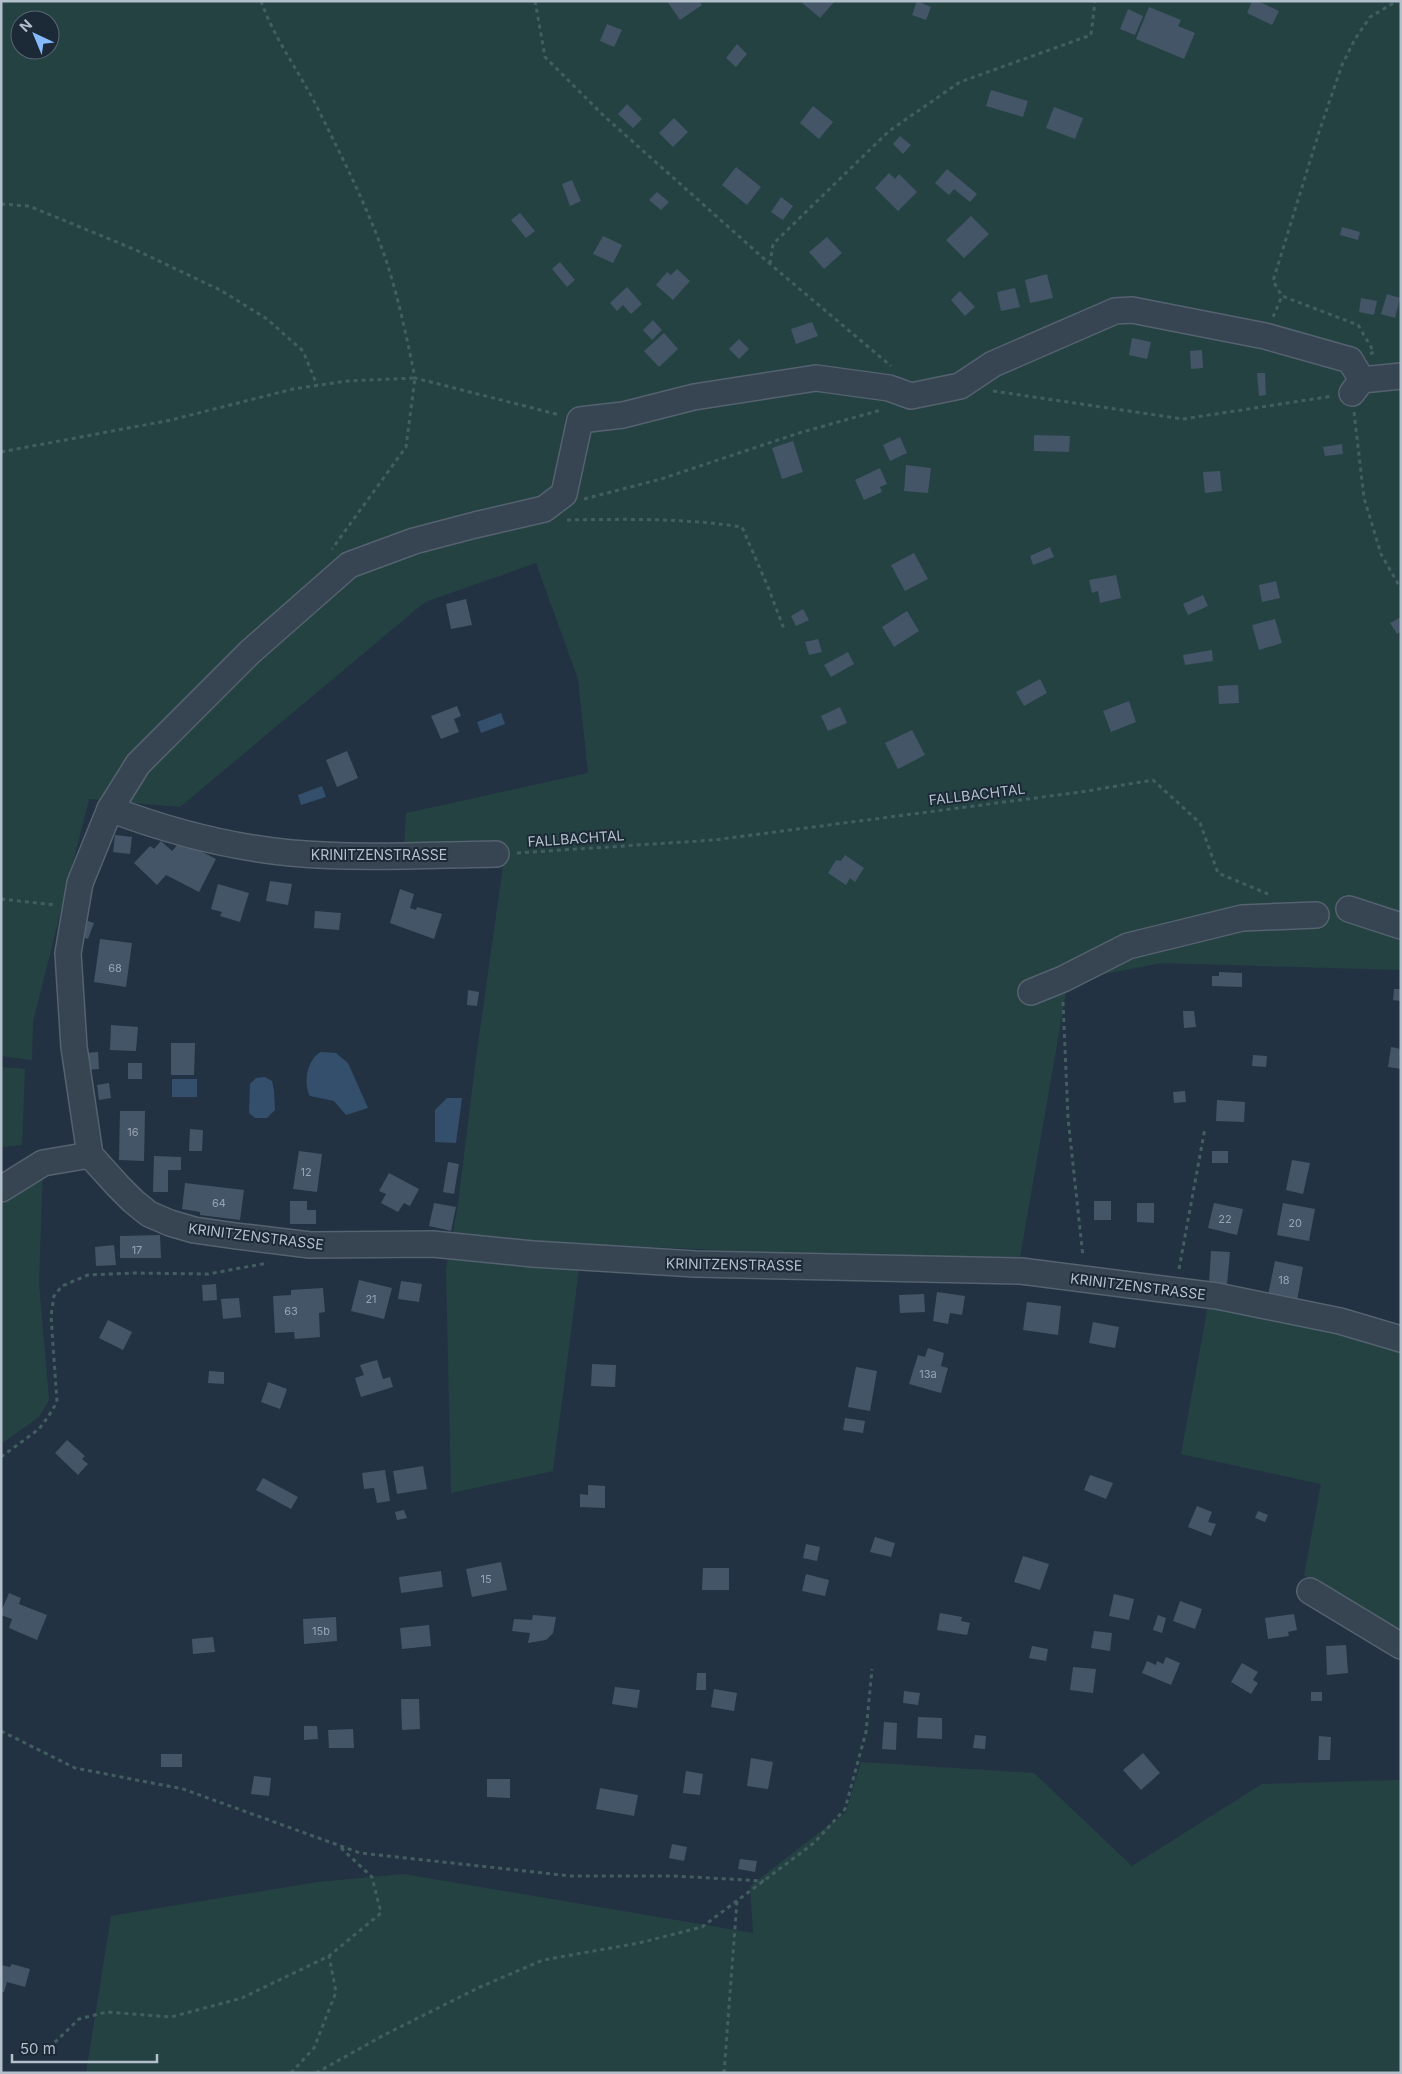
<svg xmlns="http://www.w3.org/2000/svg" width="1402" height="2074" viewBox="0 0 1402 2074" font-family="Inter,sans-serif">
	<style>
		.green { fill: #254243; fill-rule: evenodd }
		.water { fill: #344f6b }
		.building { fill: #435567 }
		.lines { fill: none; stroke-linecap: round; stroke-linejoin: round }
		.minor-casing { stroke: #55626f; stroke-width: 28 }
		.path { stroke: #435e60; stroke-width: 3; stroke-dasharray: 4 4; stroke-linecap: butt }
		.minor { stroke: #374452; stroke-width: 25 }
		.labels { text-anchor: middle; dominant-baseline: central; stroke-width: 4; stroke-linejoin: round; paint-order: stroke }
		.number-label { font-size: 11px; fill: #98a4b3 }
		.street-label { font-size: 14px; fill: #b4bfcc; stroke: #1c2937 }
	</style>
	<rect width="100%" height="100%" fill="#223242"/>
	<g class="green">
		<path d="M1 1H1401V970L1162 963 1068 981 1019 1263 603 1245 579 1269 553 1471 451 1493 446 1269 458 1204 476 1058 504 859 403 860 406 813 588 773 578 679 536 563 425 602 180 807 89 799 33 1022 32 1060 1 1056ZM20 20H50V50H20Z"/>
		<path d="M1 1067 25 1069 22 1145 1 1147Z"/>
		<path d="M43 1163 39 1283 49 1400 39 1417 1 1444V1189Z"/>
		<path d="M1208 1305 1318 1325 1401 1348V1635L1304 1575 1321 1484 1181 1454Z"/>
		<path d="M861 1762 1034 1773 1132 1866 1262 1784 1401 1780V2073H86L111 1916 317 1882 404 1874 753 1933 750 1886 846 1812Z"/>
	</g>
	<g class="water">
		<path d="M501 713 505 724 481 733 477 722Z"/>
		<path d="M322 786 326 797 301 805 298 795Z"/>
		<path d="M321 1052 336 1053 348 1063 368 1108 346 1115 334 1101 310 1096C303 1083 307 1059 321 1052Z"/>
		<path d="M265 1077 272 1081 274 1091 275 1110 267 1118H255L249 1113 250 1084 256 1078Z"/>
		<rect x="172" y="1079" width="25" height="18"/>
		<path d="M447 1098H462L456 1143 435 1142V1110Z"/>
	</g>
	<g class="building">
		<path d="M667 1H699L702 5 680 20Z"/>
		<path d="M800 1H835L820 18Z"/>
		<path d="M917 1 931 7 926 20 912 15Z"/>
		<path d="M1252 1H1258L1279 11 1272 25 1247 13Z"/>
		<path d="M1149 7 1181 20 1178 26 1195 33 1184 59 1136 39Z"/>
		<path d="M1128 9 1143 16 1135 35 1120 29Z"/>
		<path d="M607 24 622 30 614 47 600 41Z"/>
		<path d="M737 44 747 54 736 67 726 58Z"/>
		<path d="M991 90 1028 101 1023 117 986 106Z"/>
		<path d="M627 104 642 119 633 128 618 114Z"/>
		<path d="M813 106 833 122 819 139 800 123Z"/>
		<path d="M1054 107 1083 118 1075 139 1046 128Z"/>
		<path d="M674 118 688 132 673 147 659 133Z"/>
		<path d="M900 136 911 145 903 154 893 144Z"/>
		<path d="M736 167 761 187 747 205 722 185Z"/>
		<path d="M947 169 977 194 970 202 954 189 949 195 935 183Z"/>
		<path d="M889 173 895 179 899 174 917 192 898 211 875 188Z"/>
		<path d="M572 180 581 201 570 206 562 184Z"/>
		<path d="M657 192 669 202 661 210 649 200Z"/>
		<path d="M781 197 793 206 783 220 771 212Z"/>
		<path d="M520 213 535 231 526 238 511 220Z"/>
		<path d="M971 216 989 234 964 258 946 240Z"/>
		<path d="M1342 227 1360 232 1358 240 1340 235Z"/>
		<path d="M603 236 622 245 613 263 593 254Z"/>
		<path d="M827 237 842 253 824 269 809 252Z"/>
		<path d="M560 262 575 280 567 287 552 269Z"/>
		<path d="M677 269 690 281 673 300 656 285 667 272 671 275Z"/>
		<path d="M1047 274 1053 298 1030 303 1025 280Z"/>
		<path d="M627 287 642 304 631 314 623 305 617 311 610 303Z"/>
		<path d="M1015 288 1020 307 1001 311 997 292Z"/>
		<path d="M960 291 975 307 965 316 951 300Z"/>
		<path d="M1387 294 1400 298 1395 318 1381 314Z"/>
		<path d="M1361 298 1377 301 1374 315 1359 312Z"/>
		<path d="M653 320 662 330 652 340 643 330Z"/>
		<path d="M812 322 818 336 796 344 791 329Z"/>
		<path d="M664 333 678 349 659 367 644 351Z"/>
		<path d="M1132 338 1151 342 1147 359 1129 355Z"/>
		<path d="M739 339 749 349 739 359 729 349Z"/>
		<path d="M1202 350 1203 368 1191 369 1190 351Z"/>
		<path d="M1257 373H1265L1266 395 1259 396Z"/>
		<path d="M1034 435 1070 436 1069 452 1034 451Z"/>
		<path d="M900 437 907 453 890 461 883 445Z"/>
		<path d="M793 441 803 472 782 479 772 448Z"/>
		<path d="M1342 444 1343 454 1325 456 1323 447Z"/>
		<path d="M906 465 931 468 928 493 904 491Z"/>
		<path d="M880 468 887 484 880 487 882 492 864 500 855 480Z"/>
		<path d="M1220 471 1222 491 1205 493 1203 472Z"/>
		<path d="M1050 547 1054 557 1033 565 1030 556Z"/>
		<path d="M914 553 928 579 905 591 891 565Z"/>
		<path d="M1116 575 1121 598 1100 603 1098 591 1092 593 1089 580Z"/>
		<path d="M1276 581 1280 598 1262 602 1259 585Z"/>
		<path d="M1203 595 1208 606 1188 615 1183 604Z"/>
		<path d="M466 599 472 625 451 629 446 604Z"/>
		<path d="M803 609 809 620 796 626 791 616Z"/>
		<path d="M907 611 919 631 894 647 882 627Z"/>
		<path d="M1401 617V631L1397 634 1390 623Z"/>
		<path d="M1275 619 1282 643 1259 650 1252 625Z"/>
		<path d="M818 639 822 652 809 655 805 642Z"/>
		<path d="M1212 650 1213 661 1185 665 1183 655Z"/>
		<path d="M848 652 854 664 831 677 824 665Z"/>
		<path d="M1040 679 1047 693 1024 706 1016 692Z"/>
		<path d="M1238 685 1239 703 1219 704 1218 686Z"/>
		<path d="M1129 701 1136 722 1111 732 1103 711Z"/>
		<path d="M457 706 461 716 454 719 459 732 441 739 431 716Z"/>
		<path d="M840 707 847 723 828 731 821 716Z"/>
		<path d="M912 730 925 755 898 769 885 743Z"/>
		<path d="M347 751 358 778 337 787 326 760Z"/>
		<path d="M115 835 132 837 130 854 113 852Z"/>
		<path d="M161 841 172 851 181 841 216 859 199 892 166 875 157 885 134 863 150 846 154 849Z"/>
		<path d="M845 855 864 868 855 882 850 878 846 885 828 873 836 860 841 861Z"/>
		<path d="M270 881 292 884 288 905 266 901Z"/>
		<path d="M218 884 249 893 240 922 220 916 222 912 211 909Z"/>
		<path d="M400 889 414 894 410 908 416 910 417 907 442 914 434 939 390 923Z"/>
		<path d="M315 911 341 913 339 930 314 928Z"/>
		<path d="M82 919 94 923 88 939 76 934Z"/>
		<path d="M100 939 132 943 126 987 94 982Z"/>
		<path d="M1219 972 1242 973V987L1212 986V976H1219Z"/>
		<path d="M1394 989H1401V1001L1393 1000Z"/>
		<path d="M468 990 479 992 477 1006 467 1005Z"/>
		<path d="M1183 1011H1194L1196 1027 1184 1028Z"/>
		<path d="M111 1025 138 1027 136 1051 110 1050Z"/>
		<path d="M171 1043H195L194 1075H171Z"/>
		<path d="M1391 1047 1401 1049V1069L1388 1067Z"/>
		<path d="M98 1052 99 1069 86 1070 85 1053Z"/>
		<path d="M1253 1055 1267 1056 1266 1067 1252 1066Z"/>
		<rect x="128" y="1063" width="14" height="16"/>
		<path d="M109 1083 111 1098 99 1100 97 1085Z"/>
		<path d="M1185 1091 1186 1102 1174 1103 1173 1092Z"/>
		<path d="M1217 1100 1245 1102 1244 1122 1216 1121Z"/>
		<path d="M120 1111H145L144 1161 119 1160Z"/>
		<path d="M190 1129 203 1130 202 1151H189Z"/>
		<path d="M299 1151 322 1154 317 1192 293 1189Z"/>
		<rect x="1212" y="1151" width="16" height="12"/>
		<path d="M154 1156 181 1157V1170H168V1192H153Z"/>
		<path d="M1292 1160 1310 1163 1303 1194 1286 1190Z"/>
		<path d="M448 1162 459 1164 454 1194 443 1192Z"/>
		<path d="M389 1173 419 1189 410 1206 404 1203 398 1212 381 1203 386 1194 379 1191Z"/>
		<path d="M185 1183 244 1190 240 1220 200 1215V1212L182 1209Z"/>
		<path d="M290 1201H307V1210H316V1224H290Z"/>
		<rect x="1094" y="1201" width="17" height="19"/>
		<path d="M434 1203 456 1207 451 1231 429 1226Z"/>
		<path d="M1137 1203H1154V1223L1137 1222Z"/>
		<path d="M1214 1203 1243 1209 1237 1235 1208 1228Z"/>
		<path d="M1283 1203 1315 1209 1309 1241 1277 1235Z"/>
		<path d="M160 1235 161 1258H120V1236Z"/>
		<path d="M114 1245 116 1265 96 1266 95 1247Z"/>
		<path d="M1211 1251 1230 1252 1227 1284 1209 1283Z"/>
		<path d="M1275 1261 1303 1267 1297 1301 1268 1295Z"/>
		<path d="M359 1280 392 1288 384 1319 351 1311Z"/>
		<path d="M401 1281 422 1284 419 1302 398 1299Z"/>
		<path d="M216 1284 217 1300 203 1301 202 1285Z"/>
		<path d="M323 1288 325 1312 319 1313 320 1337 295 1339 294 1332 275 1333 273 1296 291 1295V1290Z"/>
		<path d="M937 1292 965 1296 962 1315 950 1313 948 1324 933 1321Z"/>
		<path d="M924 1294 925 1312 900 1313 899 1295Z"/>
		<path d="M239 1298 241 1317 223 1319 221 1299Z"/>
		<path d="M1027 1302 1061 1306 1058 1335 1023 1330Z"/>
		<path d="M108 1320 132 1332 123 1350 99 1338Z"/>
		<path d="M1093 1322 1119 1327 1115 1348 1089 1343Z"/>
		<path d="M928 1348 944 1353 941 1366 948 1368 941 1393 909 1384 918 1355 925 1357Z"/>
		<path d="M377 1360 383 1379 390 1377 393 1387 361 1397 355 1378 364 1375 360 1365Z"/>
		<path d="M592 1364 616 1365 615 1387 591 1386Z"/>
		<path d="M856 1367 877 1371 870 1411 848 1407Z"/>
		<path d="M209 1371 224 1372V1384L208 1383Z"/>
		<path d="M268 1382 287 1389 280 1409 261 1402Z"/>
		<path d="M845 1418 865 1421 863 1433 843 1430Z"/>
		<path d="M67 1440 85 1456 82 1459 88 1464 78 1475 55 1453Z"/>
		<path d="M423 1466 427 1489 397 1494 393 1471Z"/>
		<path d="M385 1470 390 1501 377 1503 374 1488 364 1489 362 1473Z"/>
		<path d="M1090 1475 1113 1483 1106 1499 1084 1490Z"/>
		<path d="M263 1478 298 1497 291 1509 256 1490Z"/>
		<path d="M588 1485 605 1486V1508L580 1507V1494L588 1495Z"/>
		<path d="M1197 1506 1212 1512 1208 1522 1216 1524 1211 1536 1188 1527Z"/>
		<path d="M404 1510 407 1518 397 1520 395 1512Z"/>
		<path d="M1258 1511 1268 1515 1265 1522 1255 1518Z"/>
		<path d="M875 1537 895 1543 891 1557 870 1552Z"/>
		<path d="M806 1544 820 1547 817 1561 803 1558Z"/>
		<path d="M1023 1556 1049 1564 1040 1590 1014 1582Z"/>
		<path d="M501 1562 507 1590 472 1597 466 1569Z"/>
		<path d="M703 1568H729V1590H702Z"/>
		<path d="M441 1571 443 1587 401 1593 399 1577Z"/>
		<path d="M806 1574 829 1580 825 1596 802 1591Z"/>
		<path d="M9 1593 21 1598 19 1604 47 1615 37 1640 9 1628 12 1619 1 1615V1612Z"/>
		<path d="M1114 1594 1134 1599 1129 1620 1109 1616Z"/>
		<path d="M1180 1601 1202 1609 1195 1629 1173 1621Z"/>
		<path d="M940 1613 962 1617 961 1621 970 1623 967 1635 937 1630Z"/>
		<path d="M1294 1614 1297 1630 1288 1632 1289 1636 1268 1639 1265 1618Z"/>
		<path d="M533 1615 556 1617 553 1633 546 1640 528 1643 530 1633 512 1631 514 1619 532 1620Z"/>
		<path d="M1158 1615 1166 1618 1162 1633 1153 1630Z"/>
		<path d="M336 1617 337 1641 304 1644 303 1619Z"/>
		<path d="M429 1625 431 1646 402 1649 400 1628Z"/>
		<path d="M1094 1631 1112 1633 1110 1651 1091 1648Z"/>
		<path d="M213 1637 215 1652 193 1654 192 1639Z"/>
		<path d="M1346 1645 1348 1673 1327 1675 1326 1646Z"/>
		<path d="M1032 1646 1048 1649 1046 1661 1029 1658Z"/>
		<path d="M1166 1657 1180 1663 1171 1685 1142 1673 1147 1661 1156 1665 1157 1661 1163 1664Z"/>
		<path d="M1242 1663 1258 1672 1253 1680 1258 1683 1251 1694 1231 1682Z"/>
		<path d="M1073 1667 1096 1669 1093 1693 1070 1690Z"/>
		<path d="M697 1673H706V1690H696Z"/>
		<path d="M615 1687 640 1690 637 1708 612 1704Z"/>
		<path d="M714 1689 737 1693 734 1711 711 1707Z"/>
		<path d="M904 1691 920 1693 918 1705 903 1703Z"/>
		<rect x="1311" y="1692" width="11" height="9"/>
		<path d="M401 1699H419L420 1729 402 1730Z"/>
		<path d="M918 1717 942 1718V1739L917 1738Z"/>
		<path d="M884 1722 897 1723 896 1750 882 1749Z"/>
		<path d="M304 1726H317L318 1739 304 1740Z"/>
		<path d="M353 1729 354 1748H329L328 1730Z"/>
		<path d="M975 1735 986 1736 985 1749 973 1748Z"/>
		<path d="M1319 1736 1331 1737 1330 1760H1318Z"/>
		<path d="M1143 1753 1160 1773 1141 1790 1123 1770Z"/>
		<rect x="161" y="1754" width="21" height="13"/>
		<path d="M751 1758 773 1762 768 1789 747 1786Z"/>
		<path d="M686 1771 703 1774 700 1795 683 1793Z"/>
		<path d="M254 1776 271 1778 269 1796 251 1794Z"/>
		<path d="M487 1779H510V1798L487 1797Z"/>
		<path d="M600 1788 638 1795 634 1816 596 1809Z"/>
		<path d="M672 1844 687 1847 684 1861 669 1858Z"/>
		<path d="M740 1859 757 1861 755 1872 738 1869Z"/>
		<path d="M12 1964 30 1969 25 1987 7 1982 4 1992H1V1965L10 1967Z"/>
	</g>
	<g class="lines">
		<g class="minor-casing">
			<g id="minor">
				<path d="M1362 380 1350 360 1265 336 1132 310 1115 311 993 364 960 386 911 396 889 388 816 378 694 397 623 415 580 420 564 494 544 509 475 525 414 541 349 565 250 652 138 764 110 809 80 883 68 953 74 1047 90 1155 118 1186 133 1201 149 1214 170 1223 194 1230 236 1236 310 1245 433 1244 533 1254 695 1264 1021 1271 1217 1296 1340 1321 1401 1339"/>
				<path d="M1352 393 1362 380 1401 376"/>
				<path d="M110 809C168 831 229 847 291 853 359 859 428 855 496 854"/>
				<path d="M1349 909 1401 926"/>
				<path d="M1031 992 1063 979 1128 946 1242 918 1316 915"/>
				<path d="M1 1189 43 1163 90 1155"/>
				<path d="M1310 1591 1401 1646"/>
			</g>
		</g>
		<g class="path">
			<path d="M261 1C274 38 298 70 316 105 341 155 366 204 385 257 398 296 407 338 415 378L560 415"/>
			<path d="M535 1 545 57 604 116 770 264 891 366"/>
			<path d="M1 204 29 206 136 250 222 291 267 319 303 351 317 385"/>
			<path d="M770 264 773 244 889 131 960 82 1091 35 1095 1"/>
			<path d="M1273 317 1282 296"/>
			<path d="M1370 354 1374 352 1358 325 1282 296 1273 281 1319 132 1342 65 1355 39 1370 17 1397 1"/>
			<path d="M993 391 1183 419 1333 396"/>
			<path d="M1354 412 1364 498 1381 554 1401 589"/>
			<path d="M1 452 171 420 293 389 347 381 415 378 406 447 332 549"/>
			<path d="M584 499 661 479 799 433 881 410"/>
			<path d="M567 520C626 519 684 518 742 527L768 587 784 629"/>
			<path d="M517 853 714 840 1081 792 1153 780 1200 823 1218 873 1268 894"/>
			<path d="M1 899 55 905"/>
			<path d="M1063 1002 1068 1118 1083 1257"/>
			<path d="M1179 1269 1205 1128"/>
			<path d="M1 1457 39 1429 48 1417 57 1402 51 1316 54 1296 62 1286 88 1275 134 1273 208 1274 268 1263"/>
			<path d="M1 1731 75 1768 183 1789 360 1853 571 1876H674L764 1881"/>
			<path d="M49 2048 79 2019 107 2012 171 2017 242 1998 329 1956 381 1913 372 1877 339 1846"/>
			<path d="M291 2073 314 2048 336 1992 329 1956"/>
			<path d="M316 2073 384 2035 480 1987 543 1960 639 1943 702 1927 814 1843 845 1809 866 1732 872 1669"/>
			<path d="M724 2073 737 1901"/>
		</g>
		<use href="#minor" class="minor"/>
	</g>
	<g class="labels">
		<g class="number-label">
			<text x="115" y="968">68</text>
			<text x="133" y="1132">16</text>
			<text x="306" y="1172">12</text>
			<text x="219" y="1203">64</text>
			<text x="1225" y="1219">22</text>
			<text x="1295" y="1223">20</text>
			<text x="137" y="1250">17</text>
			<text x="1284" y="1280">18</text>
			<text x="371" y="1299">21</text>
			<text x="291" y="1311">63</text>
			<text x="928" y="1374">13a</text>
			<text x="486" y="1579">15</text>
			<text x="321" y="1631">15b</text>
		</g>
		<g class="street-label">
			<text transform="translate(977 794) rotate(-7)">FALLBACHTAL</text>
			<text transform="translate(576 838) rotate(-4)">FALLBACHTAL</text>
			<text x="379" y="854">KRINITZENSTRASSE</text>
			<text transform="translate(256 1236) rotate(7)">KRINITZENSTRASSE</text>
			<text transform="translate(734 1264) rotate(1)">KRINITZENSTRASSE</text>
			<text transform="translate(1138 1286) rotate(7)">KRINITZENSTRASSE</text>
		</g>
	</g>
	<rect width="1402" height="2074" fill="none" stroke="#b4bfcc" stroke-width="5"/>
	<g transform="translate(35 35) rotate(316)"><circle r="24" fill="#1c2937" stroke="#596573"/>
	<path d="M0-4L9 19L0 12L-9 19Z" fill="#86bcff"/>
	<text y="-8" font-size="14" font-weight="bold" text-anchor="middle" fill="#b4bfcc">N</text>
	</g>
	<path d="M12 2054v8h145v-8" fill="none" stroke="#b4bfcc" stroke-width="2.5"/>
	<text x="20" y="2054" font-size="15" fill="#b4bfcc" stroke="#1c2937" stroke-width="4" paint-order="stroke">50 m</text>
</svg>
